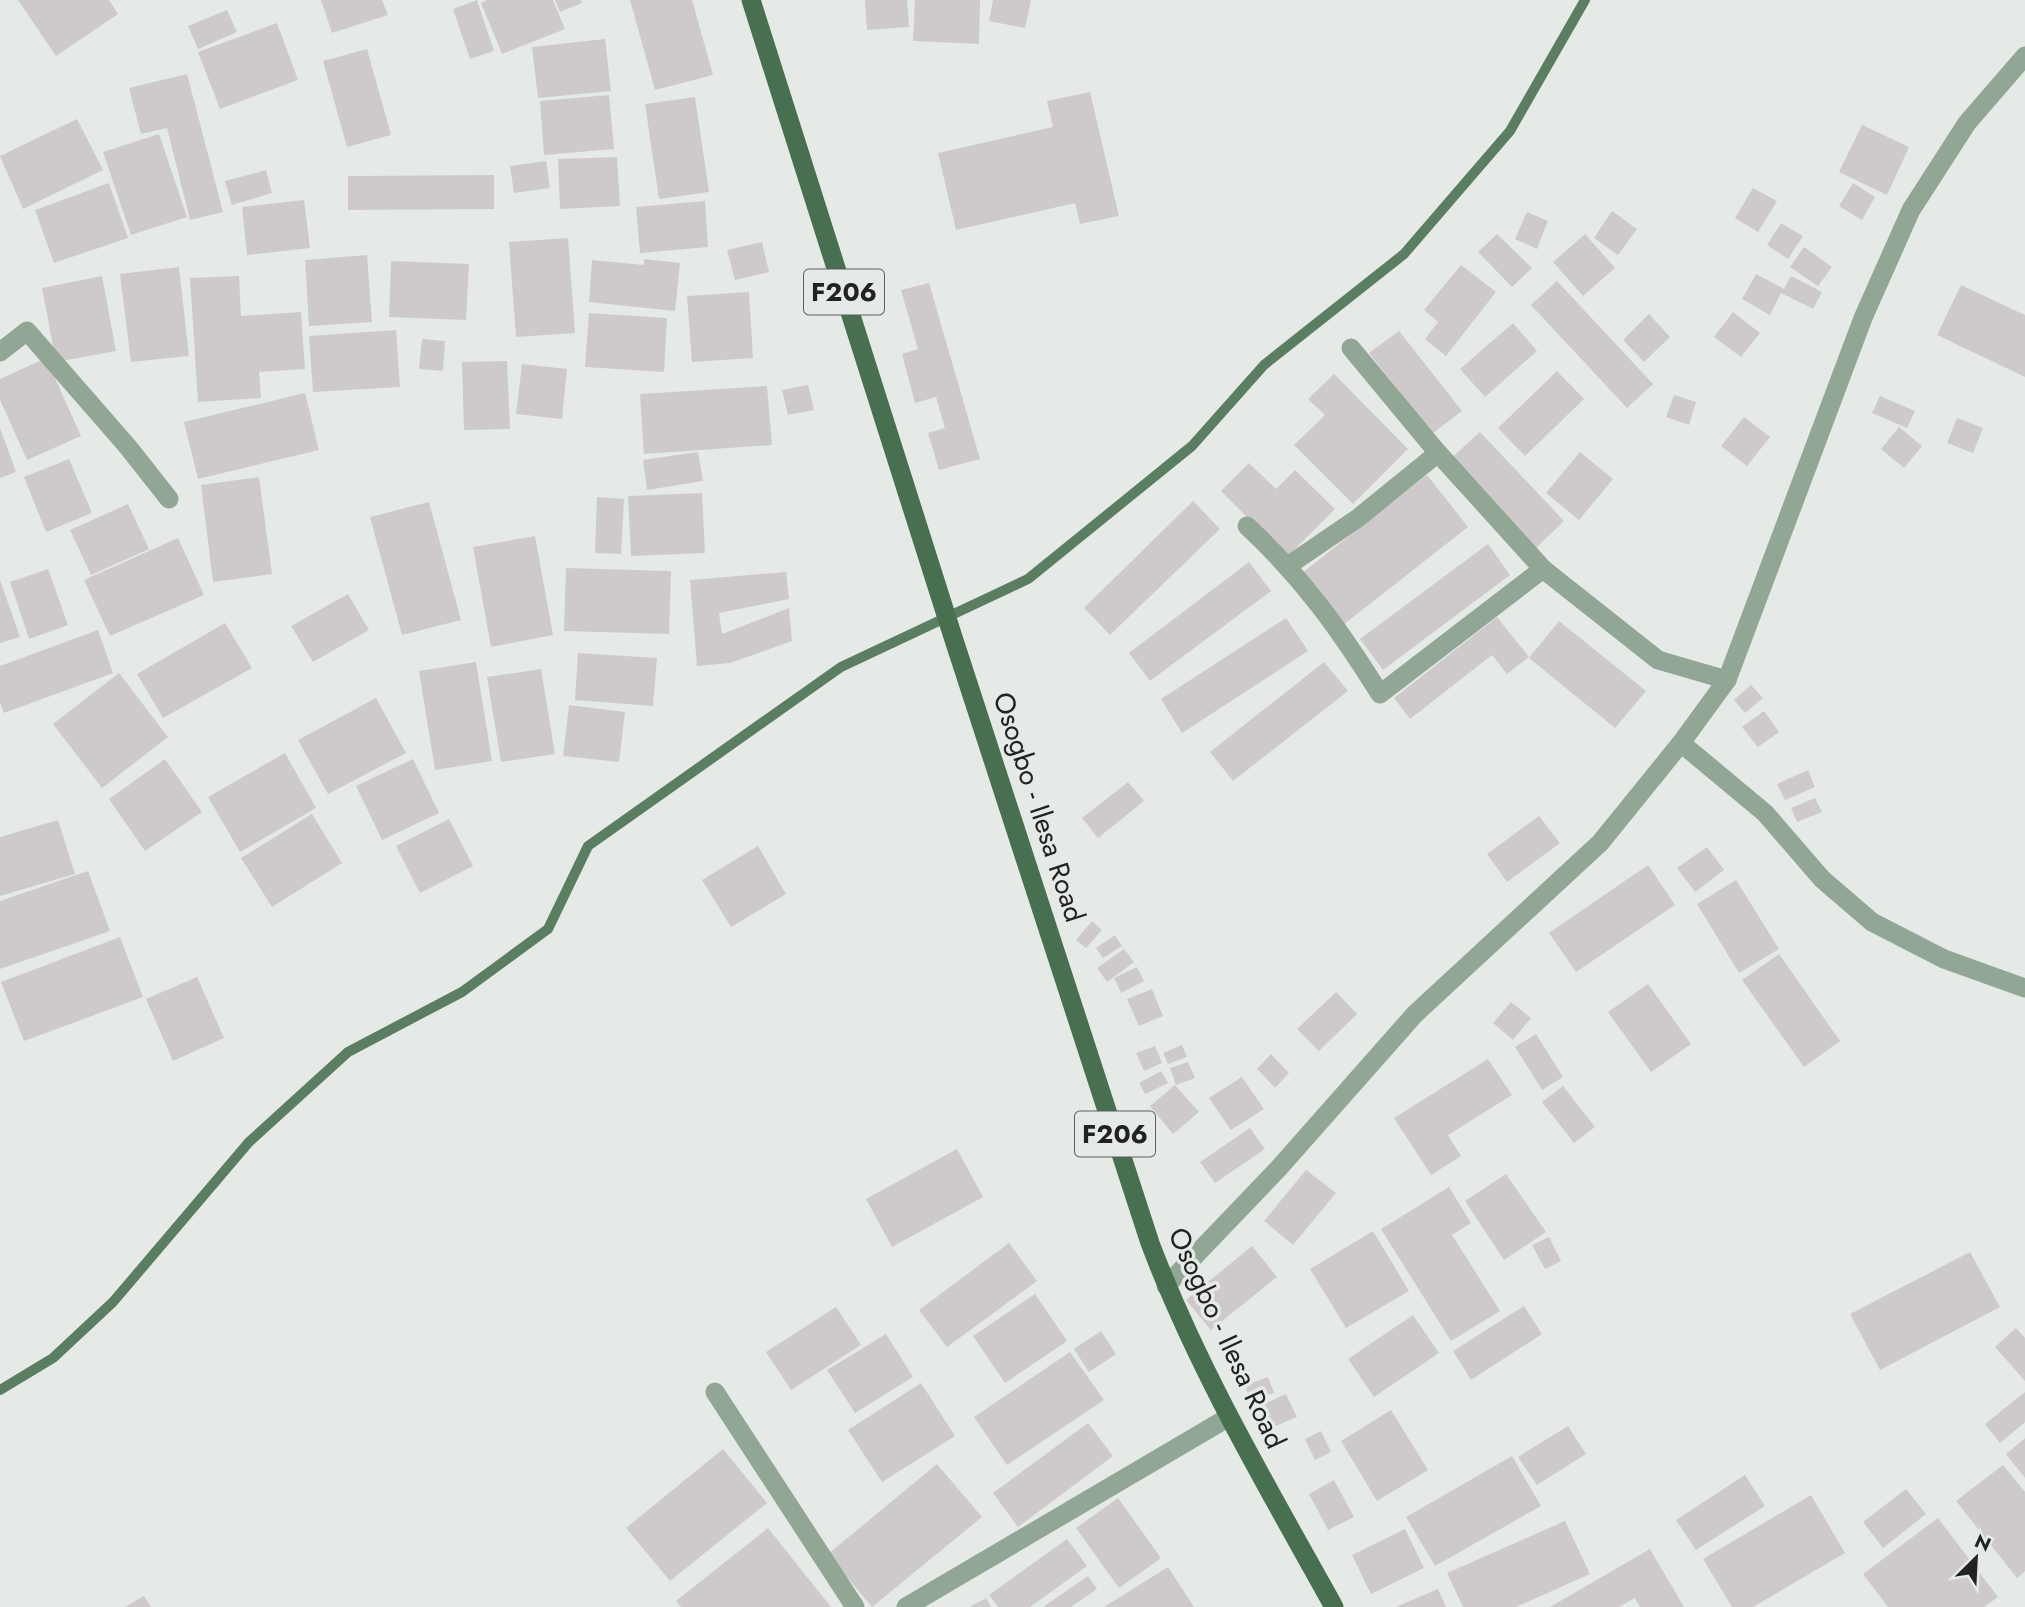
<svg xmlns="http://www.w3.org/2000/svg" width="2025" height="1607" viewBox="0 0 2025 1607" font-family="Jost,sans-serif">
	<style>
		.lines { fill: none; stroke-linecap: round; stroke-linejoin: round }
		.stream { stroke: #5b7e63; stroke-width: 10 }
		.building { fill: #cecacb }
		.minor { stroke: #91a695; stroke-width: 19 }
		.primary { stroke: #476f50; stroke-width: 19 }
		.labels { text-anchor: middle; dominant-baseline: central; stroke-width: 7; stroke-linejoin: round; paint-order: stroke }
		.shield { fill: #e6eae7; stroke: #5c5e5c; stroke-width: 2 }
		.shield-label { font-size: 26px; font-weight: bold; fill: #212221 }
		.street-label { font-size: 28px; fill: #212221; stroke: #e6eae7 }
	</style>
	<rect width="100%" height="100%" fill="#e6eae7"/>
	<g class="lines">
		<path class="stream" d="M0 1390 53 1358 113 1302 249 1142 348 1052 462 992 548 929 588 846 841 667 1028 579 1192 446 1264 365 1404 254 1510 131 1585 0"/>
	</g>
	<g class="building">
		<path d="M18 0H109L118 14 56 56Z"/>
		<path d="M321 0H382L388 15 332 33Z"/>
		<path d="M477 0 494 51 470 59 453 9Z"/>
		<path d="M487 0H553L565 29 502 54 481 3Z"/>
		<path d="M555 0H581L582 3 560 12Z"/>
		<path d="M630 0H692L713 75 655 90Z"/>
		<path d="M865 0H907L909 27 867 30Z"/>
		<path d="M915 0H980L979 44 913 41Z"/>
		<path d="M993 0H1031L1025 28 989 21Z"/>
		<path d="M227 10 237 32 198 49 188 26Z"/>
		<path d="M277 23 298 80 220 109 198 52Z"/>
		<path d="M605 39 611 91 538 98 532 47Z"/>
		<path d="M367 49 391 135 347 147 323 61Z"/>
		<path d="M187 74 223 212 190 220 167 128 141 134 129 88Z"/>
		<path d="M1090 92 1119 216 1080 224 1075 203 956 230 938 153 1053 127 1047 101Z"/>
		<path d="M609 95 614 149 544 155 540 101Z"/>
		<path d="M695 97 709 192 659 199 645 104Z"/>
		<path d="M77 119 103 170 23 209 0 156Z"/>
		<path d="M1862 125 1909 147 1887 195 1839 172Z"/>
		<path d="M159 134 187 217 131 235 103 152Z"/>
		<path d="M617 157 620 206 560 209 558 159Z"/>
		<path d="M546 161 550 188 514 193 510 166Z"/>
		<path d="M266 170 272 193 232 205 225 181Z"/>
		<path d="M494 175V209L348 210V176Z"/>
		<path d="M109 183 128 238 54 263 35 210Z"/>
		<path d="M1853 183 1875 197 1862 220 1839 206Z"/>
		<path d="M1753 188 1777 201 1758 232 1735 218Z"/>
		<path d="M304 200 310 248 247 255 242 207Z"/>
		<path d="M705 201 708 247 640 253 636 207Z"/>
		<path d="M1612 211 1637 229 1618 255 1594 238Z"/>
		<path d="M1527 212 1548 221 1537 249 1515 239Z"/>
		<path d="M1781 223 1803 236 1788 259 1767 245Z"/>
		<path d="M1497 234 1532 268 1512 287 1478 252Z"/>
		<path d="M1585 234 1615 268 1583 296 1553 262Z"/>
		<path d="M568 238 575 333 516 337 509 242Z"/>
		<path d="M762 242 769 272 735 280 727 250Z"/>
		<path d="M1804 247 1832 267 1818 286 1790 267Z"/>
		<path d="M367 255 372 322 309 326 305 260Z"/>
		<path d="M644 259 680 263 675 311 589 302 592 260 644 265Z"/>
		<path d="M391 261 469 264 466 320 389 317Z"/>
		<path d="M1461 265 1496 292 1446 356 1425 339 1438 322 1424 310Z"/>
		<path d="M179 267 189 356 131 362 120 274Z"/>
		<path d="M1756 274 1784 289 1791 276 1822 292 1813 309 1781 293 1770 315 1742 299Z"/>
		<path d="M102 276 116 351 56 362 42 288Z"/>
		<path d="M239 276 241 316 301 312 305 369 259 372 261 398 198 402 190 278Z"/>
		<path d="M1557 281 1653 384 1627 408 1531 305Z"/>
		<path d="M929 283 980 459 939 470 928 433 945 428 936 397 915 403 902 354 918 349 901 290Z"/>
		<path d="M1961 285 2025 315V377L1937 335Z"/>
		<path d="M749 292 753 358 692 362 687 296Z"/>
		<path d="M1733 312 1760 333 1741 357 1714 337Z"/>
		<path d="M589 313 667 318 664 372 585 367Z"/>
		<path d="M1649 314 1670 337 1644 362 1623 340Z"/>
		<path d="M1513 323 1537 351 1485 397 1460 369Z"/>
		<path d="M396 330 400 387 313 392 309 336Z"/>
		<path d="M1399 331 1462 411 1432 434 1369 353Z"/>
		<path d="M422 339 445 341 443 371 419 369Z"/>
		<path d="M46 358 81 436 27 460 0 400V379Z"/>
		<path d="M507 361 510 429 464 430 462 362Z"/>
		<path d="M522 364 567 369 562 419 516 414Z"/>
		<path d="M1557 371 1584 399 1525 456 1498 428Z"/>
		<path d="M1334 374 1408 449 1353 504 1294 445 1325 415 1308 399Z"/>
		<path d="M808 385 814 410 788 415 782 390Z"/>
		<path d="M767 386 772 445 644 454 640 394Z"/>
		<path d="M305 393 319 450 198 479 184 422Z"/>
		<path d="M1674 395 1696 402 1689 425 1666 417Z"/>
		<path d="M1880 396 1915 411 1907 428 1872 413Z"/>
		<path d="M1744 417 1770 437 1747 466 1721 446Z"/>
		<path d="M1957 418 1983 428 1973 453 1947 443Z"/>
		<path d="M1899 427 1922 446 1904 468 1881 449Z"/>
		<path d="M0 428 16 472 0 478Z"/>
		<path d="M1480 432 1564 521 1536 548 1451 458Z"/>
		<path d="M698 452 703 481 647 490 643 460Z"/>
		<path d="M1580 452 1613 479 1579 520 1546 493Z"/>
		<path d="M69 459 92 513 46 532 24 477Z"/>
		<path d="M1249 463 1276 489 1295 470 1335 509 1287 557 1221 491Z"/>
		<path d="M1427 475 1468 527 1343 625 1302 573Z"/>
		<path d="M259 477 272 574 213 582 201 485Z"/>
		<path d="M702 493 705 553 631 556 628 496Z"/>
		<path d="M597 497 624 499 621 554 595 553Z"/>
		<path d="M1193 501 1220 529 1110 635 1084 608Z"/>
		<path d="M429 502 461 620 402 635 370 517Z"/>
		<path d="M128 504 149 549 91 575 70 530Z"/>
		<path d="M535 536 553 635 491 647 473 547Z"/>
		<path d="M178 538 204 595 110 636 84 580Z"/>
		<path d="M1488 544 1510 575 1383 670 1360 639Z"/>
		<path d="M1249 562 1271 591 1150 681 1129 653Z"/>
		<path d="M566 568 671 571 669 634 564 631Z"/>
		<path d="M48 569 68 625 29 639 10 582Z"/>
		<path d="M786 572 789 599 719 613 722 634 789 608 792 641 730 663 697 666 690 580Z"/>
		<path d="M0 580 20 637 0 643Z"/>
		<path d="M348 594 369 630 313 662 291 626Z"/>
		<path d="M1497 617 1529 657 1507 674 1492 655 1410 719 1394 698Z"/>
		<path d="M1286 618 1308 651 1182 733 1161 699Z"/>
		<path d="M1559 621 1646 691 1615 728 1529 658Z"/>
		<path d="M225 623 252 668 163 718 137 674Z"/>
		<path d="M98 630 113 673 4 713 0 702V666Z"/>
		<path d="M578 653 657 658 653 706 575 700Z"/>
		<path d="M476 662 492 761 435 770 419 671Z"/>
		<path d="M1324 662 1348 691 1233 781 1210 752Z"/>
		<path d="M541 669 555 754 501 762 487 677Z"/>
		<path d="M119 673 168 737 102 788 53 724Z"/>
		<path d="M1751 685 1763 698 1745 713 1734 700Z"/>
		<path d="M376 698 406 753 328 794 298 740Z"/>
		<path d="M569 705 625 712 619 762 563 756Z"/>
		<path d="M1764 711 1779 732 1758 747 1742 727Z"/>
		<path d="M285 753 316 808 240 852 208 797Z"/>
		<path d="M165 759 202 812 145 851 109 799Z"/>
		<path d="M413 759 439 813 382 840 356 786Z"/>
		<path d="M1808 770 1815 787 1785 800 1777 784Z"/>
		<path d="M1128 782 1144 801 1098 838 1082 818Z"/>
		<path d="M1815 798 1822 812 1797 822 1791 808Z"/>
		<path d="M312 814 342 863 272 907 241 858Z"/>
		<path d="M1539 816 1560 843 1507 882 1487 854Z"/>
		<path d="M449 819 473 866 420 893 396 846Z"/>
		<path d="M58 820 75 874 0 896V837Z"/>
		<path d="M758 846 786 894 731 927 702 880Z"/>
		<path d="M1707 847 1724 870 1695 892 1677 868Z"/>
		<path d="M1648 865 1675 905 1576 972 1549 933Z"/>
		<path d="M88 871 110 931 0 969V901Z"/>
		<path d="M1736 880 1779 949 1739 973 1697 904Z"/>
		<path d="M1092 921 1102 930 1086 948 1076 940Z"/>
		<path d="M1115 935 1122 946 1103 958 1096 948Z"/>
		<path d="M120 937 143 997 24 1041 1 982Z"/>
		<path d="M1124 949 1134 962 1107 982 1097 968Z"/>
		<path d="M1779 954 1840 1041 1804 1067 1742 980Z"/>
		<path d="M1137 967 1144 981 1121 993 1114 978Z"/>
		<path d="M197 977 224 1038 173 1061 146 999Z"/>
		<path d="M1648 984 1691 1044 1651 1072 1608 1012Z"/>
		<path d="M1152 989 1163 1016 1139 1026 1127 999Z"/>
		<path d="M1336 992 1357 1014 1319 1051 1297 1029Z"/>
		<path d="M1511 1002 1531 1018 1513 1040 1493 1023Z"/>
		<path d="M1536 1034 1563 1077 1542 1090 1515 1047Z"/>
		<path d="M1182 1045 1187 1057 1168 1064 1163 1053Z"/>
		<path d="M1155 1046 1162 1063 1144 1071 1136 1053Z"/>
		<path d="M1271 1054 1289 1073 1275 1088 1257 1069Z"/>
		<path d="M1488 1059 1512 1095 1448 1135 1461 1156 1431 1175 1394 1118Z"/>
		<path d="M1188 1062 1195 1078 1176 1085 1170 1068Z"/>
		<path d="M1161 1071 1168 1083 1145 1094 1139 1083Z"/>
		<path d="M1242 1077 1264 1109 1231 1130 1209 1098Z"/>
		<path d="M1175 1085 1199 1112 1173 1134 1150 1106Z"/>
		<path d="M1563 1086 1595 1127 1574 1143 1542 1102Z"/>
		<path d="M1250 1128 1265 1149 1215 1183 1200 1162Z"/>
		<path d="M957 1149 983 1197 892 1247 866 1199Z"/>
		<path d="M1306 1170 1336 1193 1293 1245 1264 1221Z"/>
		<path d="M1506 1174 1546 1232 1504 1260 1465 1201Z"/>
		<path d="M1449 1187 1471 1223 1452 1235 1500 1311 1451 1341 1381 1229Z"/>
		<path d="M1373 1231 1409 1291 1346 1328 1310 1269Z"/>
		<path d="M1549 1237 1561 1261 1545 1269 1532 1245Z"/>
		<path d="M1009 1243 1037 1281 947 1347 919 1310Z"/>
		<path d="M1252 1246 1277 1277 1211 1330 1186 1300Z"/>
		<path d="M1970 1252 2000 1307 1880 1370 1850 1314Z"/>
		<path d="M1035 1294 1067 1341 1005 1383 973 1336Z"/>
		<path d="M1524 1306 1542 1334 1471 1380 1453 1351Z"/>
		<path d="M836 1307 861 1345 791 1390 766 1352Z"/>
		<path d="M1413 1315 1439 1353 1374 1397 1348 1359Z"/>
		<path d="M2016 1328 2025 1338V1381L1995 1347Z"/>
		<path d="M1101 1331 1116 1354 1089 1372 1074 1349Z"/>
		<path d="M886 1334 913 1377 855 1413 827 1370Z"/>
		<path d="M1070 1352 1104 1400 1007 1465 974 1417Z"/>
		<path d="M1268 1377 1274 1393 1250 1400 1245 1385Z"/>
		<path d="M921 1383 955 1436 882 1482 848 1430Z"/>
		<path d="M2025 1392V1422L2000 1443 1985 1424Z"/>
		<path d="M1286 1394 1297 1417 1271 1428 1262 1405Z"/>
		<path d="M1391 1410 1428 1470 1377 1501 1341 1441Z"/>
		<path d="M1088 1423 1113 1456 1018 1527 993 1493Z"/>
		<path d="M1568 1426 1586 1454 1537 1485 1518 1457Z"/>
		<path d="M1321 1431 1331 1452 1315 1460 1305 1439Z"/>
		<path d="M2025 1438V1478L2006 1454Z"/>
		<path d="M723 1449 767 1503 670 1581 626 1528Z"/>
		<path d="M1512 1456 1541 1506 1435 1566 1406 1517Z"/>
		<path d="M937 1464 982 1517 872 1607 828 1554Z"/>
		<path d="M2003 1465 2025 1492V1571L2017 1578 1956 1501Z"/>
		<path d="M1745 1475 1765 1506 1696 1550 1676 1520Z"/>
		<path d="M1334 1480 1354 1517 1328 1530 1309 1494Z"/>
		<path d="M1906 1489 1926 1514 1883 1548 1863 1522Z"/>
		<path d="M1811 1495 1845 1553 1753 1607H1732L1703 1559Z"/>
		<path d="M1118 1498 1161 1558 1119 1588 1076 1528Z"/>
		<path d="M1938 1518 1998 1597 1984 1607H1888L1863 1574Z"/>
		<path d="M1565 1521 1590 1574 1516 1607H1463L1447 1573Z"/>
		<path d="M768 1528 831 1607H681L676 1601Z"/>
		<path d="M1405 1529 1424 1568 1371 1594 1352 1555Z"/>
		<path d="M1067 1539 1087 1566 1030 1607H998L989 1595Z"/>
		<path d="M1650 1549 1684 1607H1640L1635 1598 1619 1607H1550Z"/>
		<path d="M1168 1567 1194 1607H1104Z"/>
		<path d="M1088 1576 1097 1589 1071 1607H1043Z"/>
		<path d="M1438 1589 1446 1607H1396Z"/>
		<path d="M144 1596 151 1607H125Z"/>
		<path d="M986 1598 991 1607H969Z"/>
	</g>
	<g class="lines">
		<g class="minor">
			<path d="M1351 348 1438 453 1543 569 1658 660 1727 680"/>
			<path d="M0 352 27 331 128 447 169 499"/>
			<path d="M1247 526C1302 577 1340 630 1380 694L1543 569"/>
			<path d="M1289 565 1358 518 1438 453"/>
			<path d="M1681 743 1765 813 1822 879 1872 922 1944 959 2025 988"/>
			<path d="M1166 1286 1278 1169 1415 1014 1600 843 1681 743 1727 680 1863 318 1911 210 1967 123 2025 56"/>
			<path d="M715 1392 855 1607"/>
			<path d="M906 1607 1229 1417"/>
		</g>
		<path class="primary" d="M751 0 953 637 1150 1243C1198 1370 1268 1488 1334 1607"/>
	</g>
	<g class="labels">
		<g class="shield">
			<rect x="804" y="269.5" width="80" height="45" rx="5"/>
			<rect x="1075" y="1111.5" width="80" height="45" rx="5"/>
		</g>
		<g class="shield-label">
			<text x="844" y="292">F206</text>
			<text x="1115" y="1134">F206</text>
		</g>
		<g class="street-label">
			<text transform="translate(1039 807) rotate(72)">Osogbo - Ilesa Road</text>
			<text transform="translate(1227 1338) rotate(65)">Osogbo - Ilesa Road</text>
		</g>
	</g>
	<g transform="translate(1976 1558) rotate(24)" stroke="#e6eae7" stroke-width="5" paint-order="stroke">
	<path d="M0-5L12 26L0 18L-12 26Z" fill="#212221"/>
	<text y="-10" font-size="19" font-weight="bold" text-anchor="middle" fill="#212221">N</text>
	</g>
</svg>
